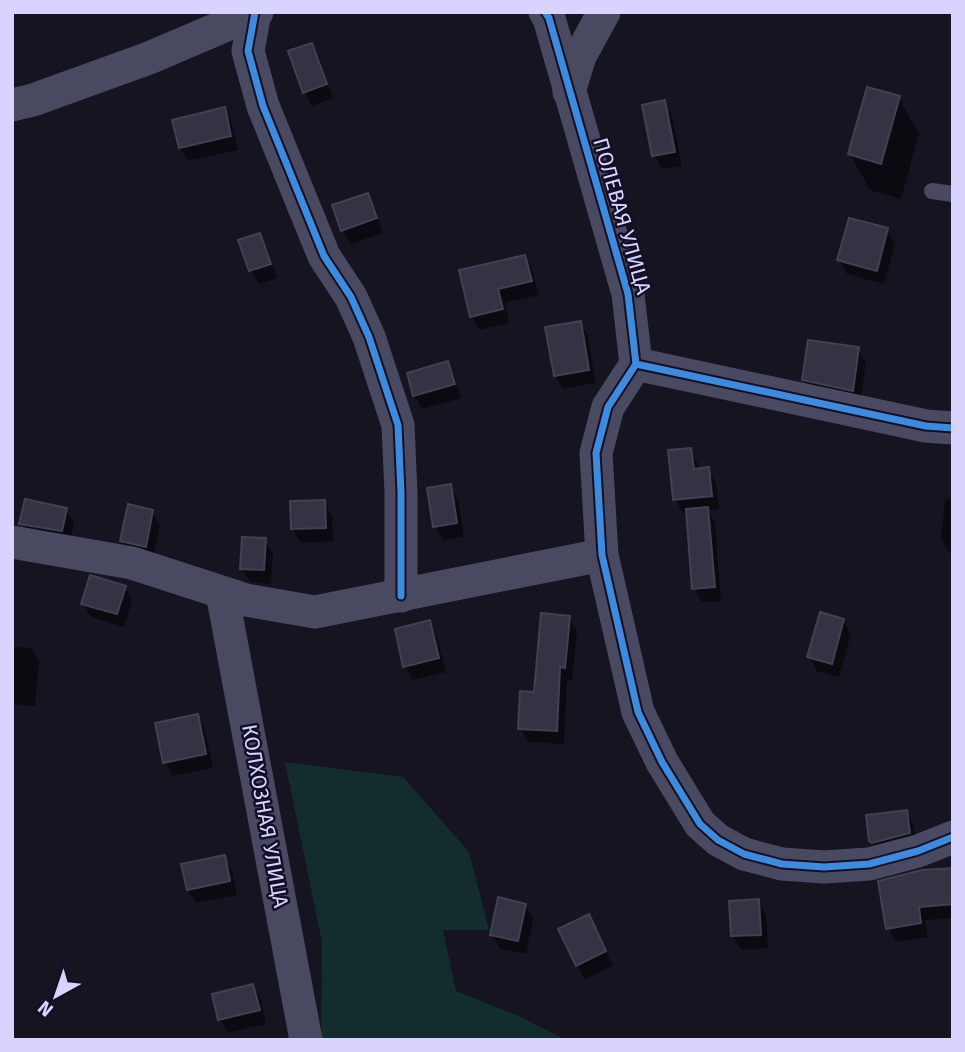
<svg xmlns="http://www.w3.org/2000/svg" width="965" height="1052" viewBox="0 0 965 1052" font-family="'Fira Sans',sans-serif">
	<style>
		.green { fill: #132c2d }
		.shadow { fill: #0007 }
		.building { fill: #343243; stroke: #433f54; stroke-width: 2 }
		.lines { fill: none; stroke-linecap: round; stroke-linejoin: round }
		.service { stroke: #4a4962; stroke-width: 16 }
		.minor { stroke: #4a4962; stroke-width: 33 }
		.cycleway-casing { stroke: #130f26; stroke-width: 11 }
		.cycleway { stroke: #408adc; stroke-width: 7 }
		.labels { text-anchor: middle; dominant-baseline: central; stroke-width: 5; stroke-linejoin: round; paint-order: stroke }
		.street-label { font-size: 21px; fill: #d9d4ff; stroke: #130f26 }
	</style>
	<rect width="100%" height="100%" fill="#161421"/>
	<path class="green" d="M285 762 403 777 469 852 489 930H443L456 991 519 1016 566 1040H321L322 942Z"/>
	<g class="shadow">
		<path d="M311 45 319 58 333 98 312 106 305 92Z"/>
		<path d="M899 98 919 134 901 199 870 190 850 154Z"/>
		<path d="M664 102 672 116 682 166 662 169 654 155Z"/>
		<path d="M224 109 232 123 238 150 188 161 180 148Z"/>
		<path d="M367 195 375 209 383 233 351 244 343 230Z"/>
		<path d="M887 230 895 244 884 284 847 274 839 260Z"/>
		<path d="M259 235 267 249 277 278 259 284 251 271 241 241Z"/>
		<path d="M524 257 532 270 539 295 505 303 509 323 479 330 472 316Z"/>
		<path d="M580 322 588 336 596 383 563 389 555 376Z"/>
		<path d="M858 349 866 363 860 404 812 393 804 380Z"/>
		<path d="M447 363 455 377 461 398 422 409 414 395Z"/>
		<path d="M690 450 698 464 699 470 708 469 716 483 719 509 708 510 715 523 721 601 702 602 694 588 688 512 683 513 675 499Z"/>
		<path d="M450 486 458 500 464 537 443 540 435 527Z"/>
		<path d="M945 499 953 500V553L949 552 941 539Z"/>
		<path d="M324 502 332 516 333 541 301 543 293 529Z"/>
		<path d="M66 510 74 524 70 544 29 537 21 523Z"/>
		<path d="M152 511 160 525 153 560 130 555 122 541Z"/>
		<path d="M265 540 273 554 271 584 250 582 242 568Z"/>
		<path d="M125 587 132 601 124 627 91 617 83 603Z"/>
		<path d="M569 617 577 631 572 681 567 680 564 744 528 742 520 728Z"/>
		<path d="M843 620 851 634 839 677 817 671 809 657Z"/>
		<path d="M429 622 437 636 446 672 413 680 405 666 397 630Z"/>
		<path d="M12 647 31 648 39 662 35 706 12 704Z"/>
		<path d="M198 716 205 730 213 768 173 776 165 762Z"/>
		<path d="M906 812 914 826 916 847 879 855 871 841Z"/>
		<path d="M224 857 232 871 237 895 196 903 188 890Z"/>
		<path d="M953 869V918L925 920 928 937 896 942 888 928Z"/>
		<path d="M758 901 766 915 768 948 741 950 733 936Z"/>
		<path d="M525 905 533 919 526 954 500 949 492 935Z"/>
		<path d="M596 930 613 966 585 979 577 965Z"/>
		<path d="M253 986 261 999 266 1024 228 1033 220 1019Z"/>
	</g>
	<g class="building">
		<path d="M312 43 327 84 303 93 288 51Z"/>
		<path d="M867 87 900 96 881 164 848 154Z"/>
		<path d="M665 100 675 152 652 156 642 105Z"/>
		<path d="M225 107 231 136 179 148 172 120Z"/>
		<path d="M368 193 377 218 341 231 332 205Z"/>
		<path d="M849 218 888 228 877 271 837 260Z"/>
		<path d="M260 233 271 264 249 271 238 240Z"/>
		<path d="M525 255 532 281 498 289 503 309 470 317 459 270Z"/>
		<path d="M581 321 589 370 554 376 545 327Z"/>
		<path d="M808 340 859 347 853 391 802 380Z"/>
		<path d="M448 361 455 384 413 396 407 373Z"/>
		<path d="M691 448 694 469 709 467 712 496 673 500 668 450Z"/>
		<path d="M451 484 457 523 433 527 427 488Z"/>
		<path d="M25 499 67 508 62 531 19 524Z"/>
		<path d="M325 500 326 528 291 529 290 501Z"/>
		<path d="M128 504 153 510 146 547 120 541Z"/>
		<path d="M708 507 715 587 692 589 686 509Z"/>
		<path d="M242 537 266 538 264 570 240 569Z"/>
		<path d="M90 575 126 586 117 614 81 604Z"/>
		<path d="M820 612 844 619 832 664 807 657Z"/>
		<path d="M541 613 570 616 565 668 560 667 557 731 518 729 520 691 534 692Z"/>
		<path d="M430 620 439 658 403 667 395 629Z"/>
		<path d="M198 714 206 754 163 763 155 723Z"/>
		<path d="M907 810 910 833 872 843 869 841 866 815Z"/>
		<path d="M225 855 230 881 187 890 181 864Z"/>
		<path d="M953 868V904L919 907 921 923 886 929 878 881 922 870Z"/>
		<path d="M498 897 526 904 518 941 490 935Z"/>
		<path d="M759 899 761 935 731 936 729 901Z"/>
		<path d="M589 914 606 951 576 966 558 929Z"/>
		<path d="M253 984 260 1010 218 1020 212 994Z"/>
	</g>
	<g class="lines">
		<path class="service" d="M932 191 953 194"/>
		<g class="minor">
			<path d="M255 12 248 51 263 106 324 256 351 297 369 337 398 425 401 493V596"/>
			<path d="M545 12 549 18 628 294 636 364 926 426 953 428"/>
			<path d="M569 92 580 56 604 12"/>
			<path d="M12 105 33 100 149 58 257 12"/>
			<path d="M636 364 608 407 596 453 602 555 638 712 662 762 700 824 718 840 744 854 782 864 824 867 869 864 918 851 953 837"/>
			<path d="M12 542 132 563 246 600 315 612 602 555"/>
			<path d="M222 593 306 1040"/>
		</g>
		<g class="cycleway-casing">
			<g id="cycleway">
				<path d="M255 12 248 51 263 106 324 256 351 297 369 337 398 425 401 493V596"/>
				<path d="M545 12 549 18 628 294 636 364 926 426 953 428"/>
				<path d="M636 364 608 407 596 453 602 555 638 712 662 762 700 824 718 840 744 854 782 864 824 867 869 864 918 851 953 837"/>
			</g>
		</g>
		<use href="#cycleway" class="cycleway"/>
	</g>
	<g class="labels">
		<g class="street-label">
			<text transform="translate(622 216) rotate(74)">ПОЛЕВАЯ УЛИЦА</text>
			<text transform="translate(265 816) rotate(80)">КОЛХОЗНАЯ УЛИЦА</text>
		</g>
	</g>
	<rect width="965" height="1052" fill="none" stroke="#d9d4ff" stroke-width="28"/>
	<g transform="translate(56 996) rotate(220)" stroke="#130f26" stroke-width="5" paint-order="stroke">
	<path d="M0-5L12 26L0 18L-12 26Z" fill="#d9d4ff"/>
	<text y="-10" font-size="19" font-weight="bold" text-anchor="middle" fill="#d9d4ff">N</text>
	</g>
</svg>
